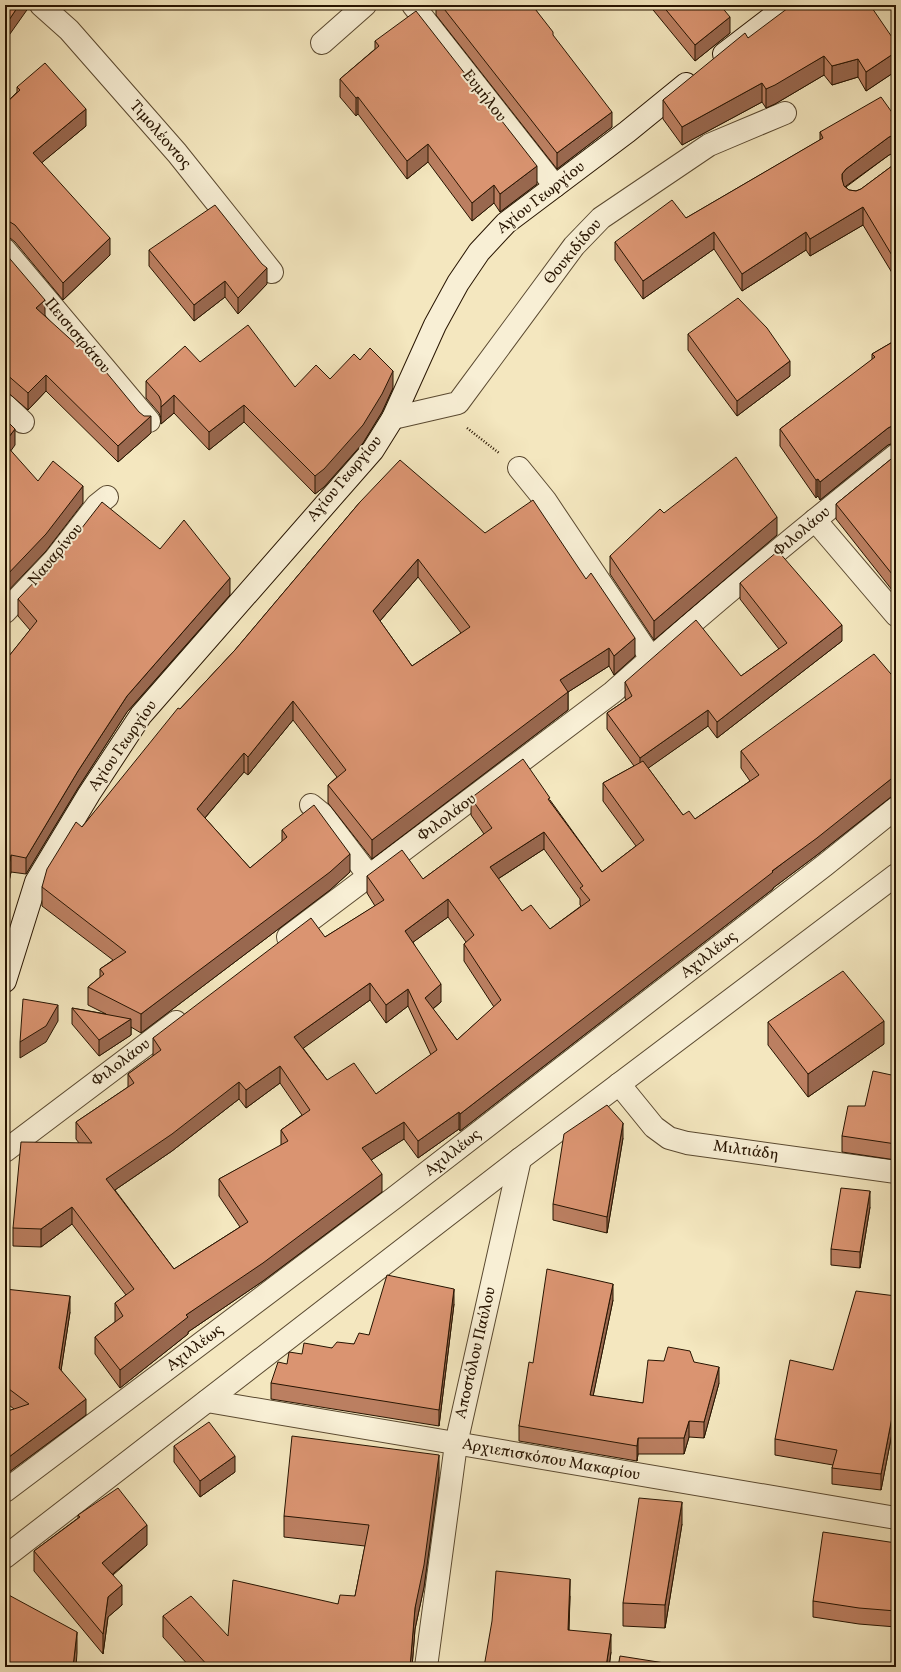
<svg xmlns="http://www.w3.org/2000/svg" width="901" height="1672" viewBox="0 0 901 1672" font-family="Vollkorn,serif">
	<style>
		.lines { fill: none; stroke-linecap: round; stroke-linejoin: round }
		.street-casing { stroke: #5a4930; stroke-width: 24 }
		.secondary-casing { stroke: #271401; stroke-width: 24 }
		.path { stroke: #271401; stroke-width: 2.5; stroke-dasharray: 1 2; stroke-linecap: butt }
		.street { stroke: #f8efd5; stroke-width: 22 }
		.secondary { stroke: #f8efd5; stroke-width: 22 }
		.wall { fill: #bb7f61; stroke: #271401; fill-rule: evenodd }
		.shaded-wall { fill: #99684f; stroke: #271401 }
		.building { fill: #da9471; stroke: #271401; fill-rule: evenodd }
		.labels { text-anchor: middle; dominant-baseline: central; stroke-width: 4; stroke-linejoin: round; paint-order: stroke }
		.street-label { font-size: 16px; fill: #271401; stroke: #f8efd5 }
	</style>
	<rect width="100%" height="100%" fill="#f4e7bf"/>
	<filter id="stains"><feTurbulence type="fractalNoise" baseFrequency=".005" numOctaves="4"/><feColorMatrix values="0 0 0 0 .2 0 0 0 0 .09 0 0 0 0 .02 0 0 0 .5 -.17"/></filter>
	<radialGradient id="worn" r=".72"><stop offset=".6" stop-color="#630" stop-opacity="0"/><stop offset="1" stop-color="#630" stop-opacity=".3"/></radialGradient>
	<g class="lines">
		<g class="street-casing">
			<g id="street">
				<path d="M41 5 69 30 177 153 272 272"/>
				<path d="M413 5 555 186"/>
				<path d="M322 43 365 5"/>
				<path d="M5 250 149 421"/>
				<path d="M5 405 23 422"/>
				<path d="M393 418 458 403 574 246 601 218 709 145 785 113"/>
				<path d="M519 468 545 500 651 658"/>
				<path d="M815 520 896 615"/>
				<path d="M5 612 55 559 97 505 107 497"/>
				<path d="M311 805 322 814 369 876"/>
				<path d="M288 937 613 692C705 610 800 531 896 455"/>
				<path d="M619 1084 654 1127 669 1138 687 1143 896 1172"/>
				<path d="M5 1151 176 1022"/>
				<path d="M207 1401 896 1518"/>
				<path d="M5 1491 394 1198 825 865 896 808"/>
				<path d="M5 1557 520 1159 896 875"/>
				<path d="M426 1667 456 1444 520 1159"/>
			</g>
		</g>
		<g class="secondary-casing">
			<g id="secondary">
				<path d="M724 54 788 5"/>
				<path d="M5 981 36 882 89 794 141 715 373 450 393 418 435 325 458 283 479 252 506 223 627 132 686 84"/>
			</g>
		</g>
		<path class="path" d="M467 428 499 453"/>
		<use href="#street" class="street"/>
		<use href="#secondary" class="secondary"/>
	</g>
	<g class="wall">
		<path d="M436 5H540L535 9 553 36 612 127 557 169 436 15Z"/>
		<path d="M649 5H720L730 33 695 61Z"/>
		<path d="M748 38 896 43V71L866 91 858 77 832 85 824 75 775 104 766 108 762 102 682 145 663 119V100Z"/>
		<path d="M375 41 537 184 500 212 494 203 472 221 428 162 407 179 358 114 356 116 340 97V79L375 49Z"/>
		<path d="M17 87 86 126 41 163 110 255 63 300 15 242 10 238H5V104L17 92Z"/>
		<path d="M896 118V153H894L889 155 846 187 849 190 856 191 861 189 896 163V299L892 294V277L894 276 863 225 810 256 806 250 742 291 714 249 643 299 615 260V242L686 218 820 140V132Z"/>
		<path d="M149 250 267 284 238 314 225 297 194 321 149 266Z"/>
		<path d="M5 253 45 316 151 433 118 462 46 391 28 410 5 390Z"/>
		<path d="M688 334 790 376 737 416 688 350Z"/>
		<path d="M896 340V442L888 445 820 500 818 496 816 498 780 446V429L872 360V354Z"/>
		<path d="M360 360 393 388 382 412 363 443 324 487 315 494 244 422 209 450 174 413 161 424V418L159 413 146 398V381L200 362 295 387 330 379Z"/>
		<path d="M896 455V595L836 519V504Z"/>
		<path d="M360 502 485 533 635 656 614 675 609 666 568 692V710L372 859 328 803V785L337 777 293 720 248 775 244 772 205 818 250 868 282 842V830L350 872 330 890 141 1033 131 1027V1035L99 1056 72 1024V1008L106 1014 88 1005V987L100 977V969L113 960 42 906V887L82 827 180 709 235 650ZM418 577 461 633 412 666 380 621Z"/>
		<path d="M777 535 654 640 610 574V556Z"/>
		<path d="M160 549 230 595 127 712 78 788 26 874 11 872 5 900V661L30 630 18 616V599Z"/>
		<path d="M740 583 842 641 717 738 708 726 648 768 683 815 695 819 750 781 741 768V751L896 680V793L817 855 773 888V889L460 1131 459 1129 418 1158 404 1139 371 1160 382 1192 263 1281 188 1332V1334L120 1388 95 1354V1337L115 1322V1303L126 1295 72 1224 41 1247 13 1246V1228L79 1143 76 1139V1122L128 1087V1074L153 1056V1038L325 937 375 906 367 893V876L423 879 484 834 471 815V798L550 800 602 872 636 846 603 801V783L634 766 607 729V713L626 700 625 698V682L741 676 779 649 740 599ZM544 849 580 899V905L581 906 550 929 522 911 498 879ZM448 917 466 942 464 944V961L494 1007 457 1040 433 1009 441 1002 413 942ZM370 1000 386 1023 408 1006 431 1055 376 1094 327 1080 303 1048ZM280 1083 302 1115 281 1130V1146L219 1179V1196L240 1227 174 1269 115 1190 172 1151 239 1099 246 1108Z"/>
		<path d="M768 1022 884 1044 808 1097 768 1045Z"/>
		<path d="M896 1076V1160L842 1152V1136L865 1106Z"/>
		<path d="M623 1138 607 1233 553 1220V1204Z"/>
		<path d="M870 1207 860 1268 831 1265V1249Z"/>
		<path d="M5 1289 70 1312 61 1370 86 1415 5 1475V1412L14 1409 5 1402Z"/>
		<path d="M896 1296V1423H894L881 1490 832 1484V1468L833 1465 775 1455V1439L833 1370Z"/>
		<path d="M613 1300 593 1396 643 1403 664 1361 694 1362 719 1383 704 1438 689 1437 684 1454H638L637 1461 519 1441V1426L533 1363Z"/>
		<path d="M454 1304 439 1426 271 1399V1383L287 1364 332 1348 354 1344 369 1335Z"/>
		<path d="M174 1446 235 1472 200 1497 174 1462Z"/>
		<path d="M439 1477 424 1587 415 1629 412 1667H190L163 1637V1616L228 1636 338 1604 355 1596 365 1546 284 1537V1516Z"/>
		<path d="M78 1515 147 1545 113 1575 122 1605 108 1617 103 1654 34 1571V1551L78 1518Z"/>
		<path d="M682 1524 665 1628 623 1626V1603Z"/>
		<path d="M896 1543V1627L859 1624 813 1617V1601Z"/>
		<path d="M570 1596 569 1630 611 1652 609 1667H484Z"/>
	</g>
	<g class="shaded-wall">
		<path d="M19 5H29V7L5 41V26Z"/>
		<path d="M528 5H540L528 15Z"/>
		<path d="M730 17V33L695 61V45Z"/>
		<path d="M896 52V71L866 91V72Z"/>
		<path d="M824 56V75L775 104 766 108V89Z"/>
		<path d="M858 59V77L832 85V66Z"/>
		<path d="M762 83V102L682 145V127Z"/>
		<path d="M358 97V114L356 116V98Z"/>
		<path d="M86 109V126L33 170V153Z"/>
		<path d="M612 112V127L557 169V153Z"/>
		<path d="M894 135V153L889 155 846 186 842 191V174L846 169 889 137Z"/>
		<path d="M428 144V162L407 179V161Z"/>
		<path d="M537 166V184L500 212V194Z"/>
		<path d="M494 185V203L472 221V203Z"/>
		<path d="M863 207V225L810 256V239Z"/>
		<path d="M714 232V249L643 299V281Z"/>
		<path d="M806 232V250L742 291V274Z"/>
		<path d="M110 238V255L63 300V283Z"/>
		<path d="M267 268V284L238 314V298Z"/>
		<path d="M225 281V297L194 321V305Z"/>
		<path d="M45 300V317L36 308Z"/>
		<path d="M790 361V376L737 416V401Z"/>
		<path d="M393 371V388L382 412 363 443 324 487 315 494V476Z"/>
		<path d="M46 375V391L28 410V393Z"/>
		<path d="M174 395V413L161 424V407Z"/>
		<path d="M244 405V422L209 450V432Z"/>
		<path d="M151 416V433L118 462V446Z"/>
		<path d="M896 424V442L888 445 820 500V482L888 428Z"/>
		<path d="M15 429V445L5 459V442Z"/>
		<path d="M818 479V496L816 498V480Z"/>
		<path d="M83 486V503L46 551 5 594V577Z"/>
		<path d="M777 517V535L654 640V621Z"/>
		<path d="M418 559V577L373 629V611Z"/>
		<path d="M230 578V595L127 712 78 788 26 874V858L78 771 127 696Z"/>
		<path d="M842 625V641L717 738V722Z"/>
		<path d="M635 638V656L614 675V656Z"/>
		<path d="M609 648V666L568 692V710L372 859V840L560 680Z"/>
		<path d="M293 701V720L248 775V757Z"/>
		<path d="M708 710V726L640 774V758Z"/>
		<path d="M244 753V772L197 827V809Z"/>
		<path d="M896 775V793L817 855 773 888V889L460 1131V1114Z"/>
		<path d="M544 832V849L490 884V867Z"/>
		<path d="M350 854V872L330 890 141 1033V1014Z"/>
		<path d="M11 855V872L5 900V883Z"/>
		<path d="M448 899V917L405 948V931Z"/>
		<path d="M370 983V1000L294 1055V1037Z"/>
		<path d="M441 984V1002L425 1015V998Z"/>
		<path d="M408 989V1006L386 1023V1005Z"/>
		<path d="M58 1005V1021L46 1042 20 1058V1042Z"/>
		<path d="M131 1019V1035L99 1056V1040Z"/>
		<path d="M884 1021V1044L808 1097V1074Z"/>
		<path d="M280 1066V1083L246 1108V1090Z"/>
		<path d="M239 1082V1099L172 1151 106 1196V1179Z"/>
		<path d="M459 1112V1129L418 1158V1141Z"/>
		<path d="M404 1122V1139L362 1166V1148Z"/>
		<path d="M623 1123V1138L607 1233V1217Z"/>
		<path d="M382 1174V1192L263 1281 188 1332V1334L120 1388V1370L186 1315Z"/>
		<path d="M870 1191V1207L860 1268V1252Z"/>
		<path d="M72 1207V1224L41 1247V1229Z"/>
		<path d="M613 1284V1300L590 1411V1395Z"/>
		<path d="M454 1289V1304L439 1426V1410Z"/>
		<path d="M70 1296V1312L59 1384V1368Z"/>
		<path d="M719 1367V1383L704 1438V1422Z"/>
		<path d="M86 1399V1415L5 1475V1460Z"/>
		<path d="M894 1407V1423L881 1490V1474Z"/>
		<path d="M689 1421V1437L684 1454V1438Z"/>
		<path d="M638 1438V1454L637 1461V1446Z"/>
		<path d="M439 1455V1477L424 1587 415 1629 412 1667H410L415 1608Z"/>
		<path d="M235 1456V1472L200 1497V1481Z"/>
		<path d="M682 1502V1524L665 1628V1605Z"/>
		<path d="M147 1525V1545L102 1583V1563Z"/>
		<path d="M570 1579V1596L568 1647V1630Z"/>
		<path d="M122 1585V1605L108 1617 103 1654V1634L108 1597Z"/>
		<path d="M77 1632V1653L76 1667H73Z"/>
		<path d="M611 1634V1652L609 1667H606Z"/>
	</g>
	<g class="building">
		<path d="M5 5H19L5 26Z"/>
		<path d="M441 5H532L553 32V35L612 112 557 153Z"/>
		<path d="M662 5H720L730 17 695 45Z"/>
		<path d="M792 5H870L896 43V52L866 72 858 59 832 66 824 56 775 85 766 89 762 83 682 127 663 100 745 33 748 38Z"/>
		<path d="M416 11 537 166 500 194 494 185 472 203 428 144 407 161 358 97 356 98 340 79 379 46 375 41Z"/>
		<path d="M45 63 86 109 33 153 110 238 63 283 15 225 10 222 5 221V104L20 90 17 87Z"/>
		<path d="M881 97 896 118V135H894L889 137 846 169 842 174V179L844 186 849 190 856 191 861 189 896 163V262L863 207 810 239 806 232 742 274 714 232 643 281 615 242 672 200 686 218 823 138 820 132Z"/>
		<path d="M215 205 262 264 267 268 238 298 225 281 194 305 149 250Z"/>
		<path d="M5 253 45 300 36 308 79 347 81 345 87 349 139 412 144 416H151L118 446 46 375 28 393 5 373Z"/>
		<path d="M896 274V282L892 277Z"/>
		<path d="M738 298 767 328 790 361 737 401 688 334Z"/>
		<path d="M248 325 295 387 316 365 330 379 354 354 360 360 370 348 393 371 382 394 363 425 324 469 315 476 244 405 209 432 174 395 161 407V401L159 396 146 381 185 346 200 362Z"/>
		<path d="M896 340V424L888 428 820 482 818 479 816 480 780 429 875 357 872 354Z"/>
		<path d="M5 419 15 429 5 442Z"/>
		<path d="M5 444 38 481 53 461 83 486 46 534 5 577Z"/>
		<path d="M896 455V579L836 504Z"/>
		<path d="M736 457 777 517 654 621 610 556 660 509 664 513Z"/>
		<path d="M400 460 485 533 533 500 586 579 591 573 635 638 614 656 609 648 560 680 568 692 372 840 328 785 346 770 293 701 248 757 244 753 197 809 250 868 287 837 282 830 314 805 350 854 330 872 141 1014 88 987 104 974 100 969 126 952 42 887 47 869 76 822 82 827 178 708 180 709 235 650 360 502ZM418 559 470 627 412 666 373 611Z"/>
		<path d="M102 502 160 549 184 520 230 578 127 696 78 771 26 858 11 855 5 883V661L37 621 18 599 64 551Z"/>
		<path d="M778 551 842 625 717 722 708 710 640 758 607 713 632 696 625 682 696 620 741 676 787 643 740 583Z"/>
		<path d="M874 654 896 680V775L817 838 772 871 773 872 460 1114 459 1112 418 1141 404 1122 362 1148 382 1174 263 1263 186 1315 188 1317 120 1370 95 1337 123 1316 115 1303 134 1289 72 1207 41 1229 13 1228 21 1142 92 1143 76 1122 134 1083 128 1074 161 1050 153 1038 311 918 325 937 384 900 367 876 402 850 423 879 492 828 471 798 523 759 550 798 548 799 602 872 644 840 603 783 643 761 683 815 689 811 695 819 759 775 741 751ZM544 832 583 886 580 888 590 900 550 929 531 905 522 911 490 867ZM448 899 474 935 464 944 501 1000 457 1040 425 998 441 984 405 931ZM370 983 386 1005 408 989 437 1050 376 1094 354 1063 327 1080 294 1037ZM280 1066 310 1110 281 1130 288 1141 219 1179 248 1222 174 1269 106 1179 172 1134 239 1082 246 1090Z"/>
		<path d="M843 971 884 1021 808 1074 768 1022Z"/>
		<path d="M23 999 58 1005 46 1026 20 1042Z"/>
		<path d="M72 1008 131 1019 99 1040Z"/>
		<path d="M873 1071 896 1076V1144L842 1136 848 1106H865Z"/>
		<path d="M607 1105 623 1123 607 1217 553 1204 564 1134Z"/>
		<path d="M841 1188 870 1191 860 1252 831 1249Z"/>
		<path d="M547 1269 613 1284 590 1395 643 1403 648 1360 664 1361 668 1347 690 1351 694 1362 719 1367 704 1422 689 1421 684 1438H638L637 1446 519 1426 529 1362 533 1363Z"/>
		<path d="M387 1275 454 1289 439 1410 271 1383 278 1362 287 1364 289 1352 302 1354 304 1343 332 1348 337 1342 354 1344 359 1333 369 1335Z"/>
		<path d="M5 1289 70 1296 59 1368 86 1399 5 1460V1412L29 1404 5 1386Z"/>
		<path d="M856 1291 896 1296V1408L894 1407 881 1474 832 1468 837 1450 775 1439 790 1360 833 1370Z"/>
		<path d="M209 1422 235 1456 200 1481 174 1446Z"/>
		<path d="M292 1436 439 1455 424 1565 415 1608 410 1667H209L163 1616 191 1596 228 1636 233 1580 338 1604 340 1595 355 1596 369 1525 284 1516Z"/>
		<path d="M118 1488 147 1525 102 1563 122 1585 108 1597 103 1634 34 1551 80 1517 78 1515Z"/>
		<path d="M639 1498 682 1502 665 1605 623 1603Z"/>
		<path d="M823 1532 896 1543V1611L859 1608 813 1601Z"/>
		<path d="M496 1571 570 1579 568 1630 611 1634 606 1667H546L537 1665V1667H484L492 1621Z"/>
		<path d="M5 1593 77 1632 73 1667H5Z"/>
		<path d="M620 1656 690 1667H618Z"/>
	</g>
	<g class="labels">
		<g class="street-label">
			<text transform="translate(484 96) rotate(52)">Ευμήλου</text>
			<text transform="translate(160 135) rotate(49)">Τιμολέοντος</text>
			<text transform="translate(541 198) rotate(-38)">Αγίου Γεωργίου</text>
			<text transform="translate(573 252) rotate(-50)">Θουκιδίδου</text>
			<text transform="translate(77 336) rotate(50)">Πεισιστράτου</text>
			<text transform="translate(345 479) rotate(-50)">Αγίου Γεωργίου</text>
			<text transform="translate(802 532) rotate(-40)">Φιλολάου</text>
			<text transform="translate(56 555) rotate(-50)">Ναυαρίνου</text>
			<text transform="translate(123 746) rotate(-55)">Αγίου Γεωργίου</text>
			<text transform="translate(447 818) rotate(-37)">Φιλολάου</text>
			<text transform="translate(709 955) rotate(-38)">Αχιλλέως</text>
			<text transform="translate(121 1063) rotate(-37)">Φιλολάου</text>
			<text transform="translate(746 1151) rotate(8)">Μιλτιάδη</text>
			<text transform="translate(453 1153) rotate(-38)">Αχιλλέως</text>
			<text transform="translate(195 1348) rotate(-37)">Αχιλλέως</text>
			<text transform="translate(476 1353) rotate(-77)">Αποστόλου Παύλου</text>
			<text transform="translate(551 1460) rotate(10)">Αρχιεπισκόπου Μακαρίου</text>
		</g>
	</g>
	<rect width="901" height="1672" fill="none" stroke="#f4e7bf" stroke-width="20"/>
	<rect x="6" y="6" width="889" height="1660" fill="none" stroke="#271401" stroke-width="2"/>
	<rect x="10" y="10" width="881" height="1652" fill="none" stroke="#271401"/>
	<rect width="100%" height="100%" filter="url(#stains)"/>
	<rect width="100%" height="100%" fill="url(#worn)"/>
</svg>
